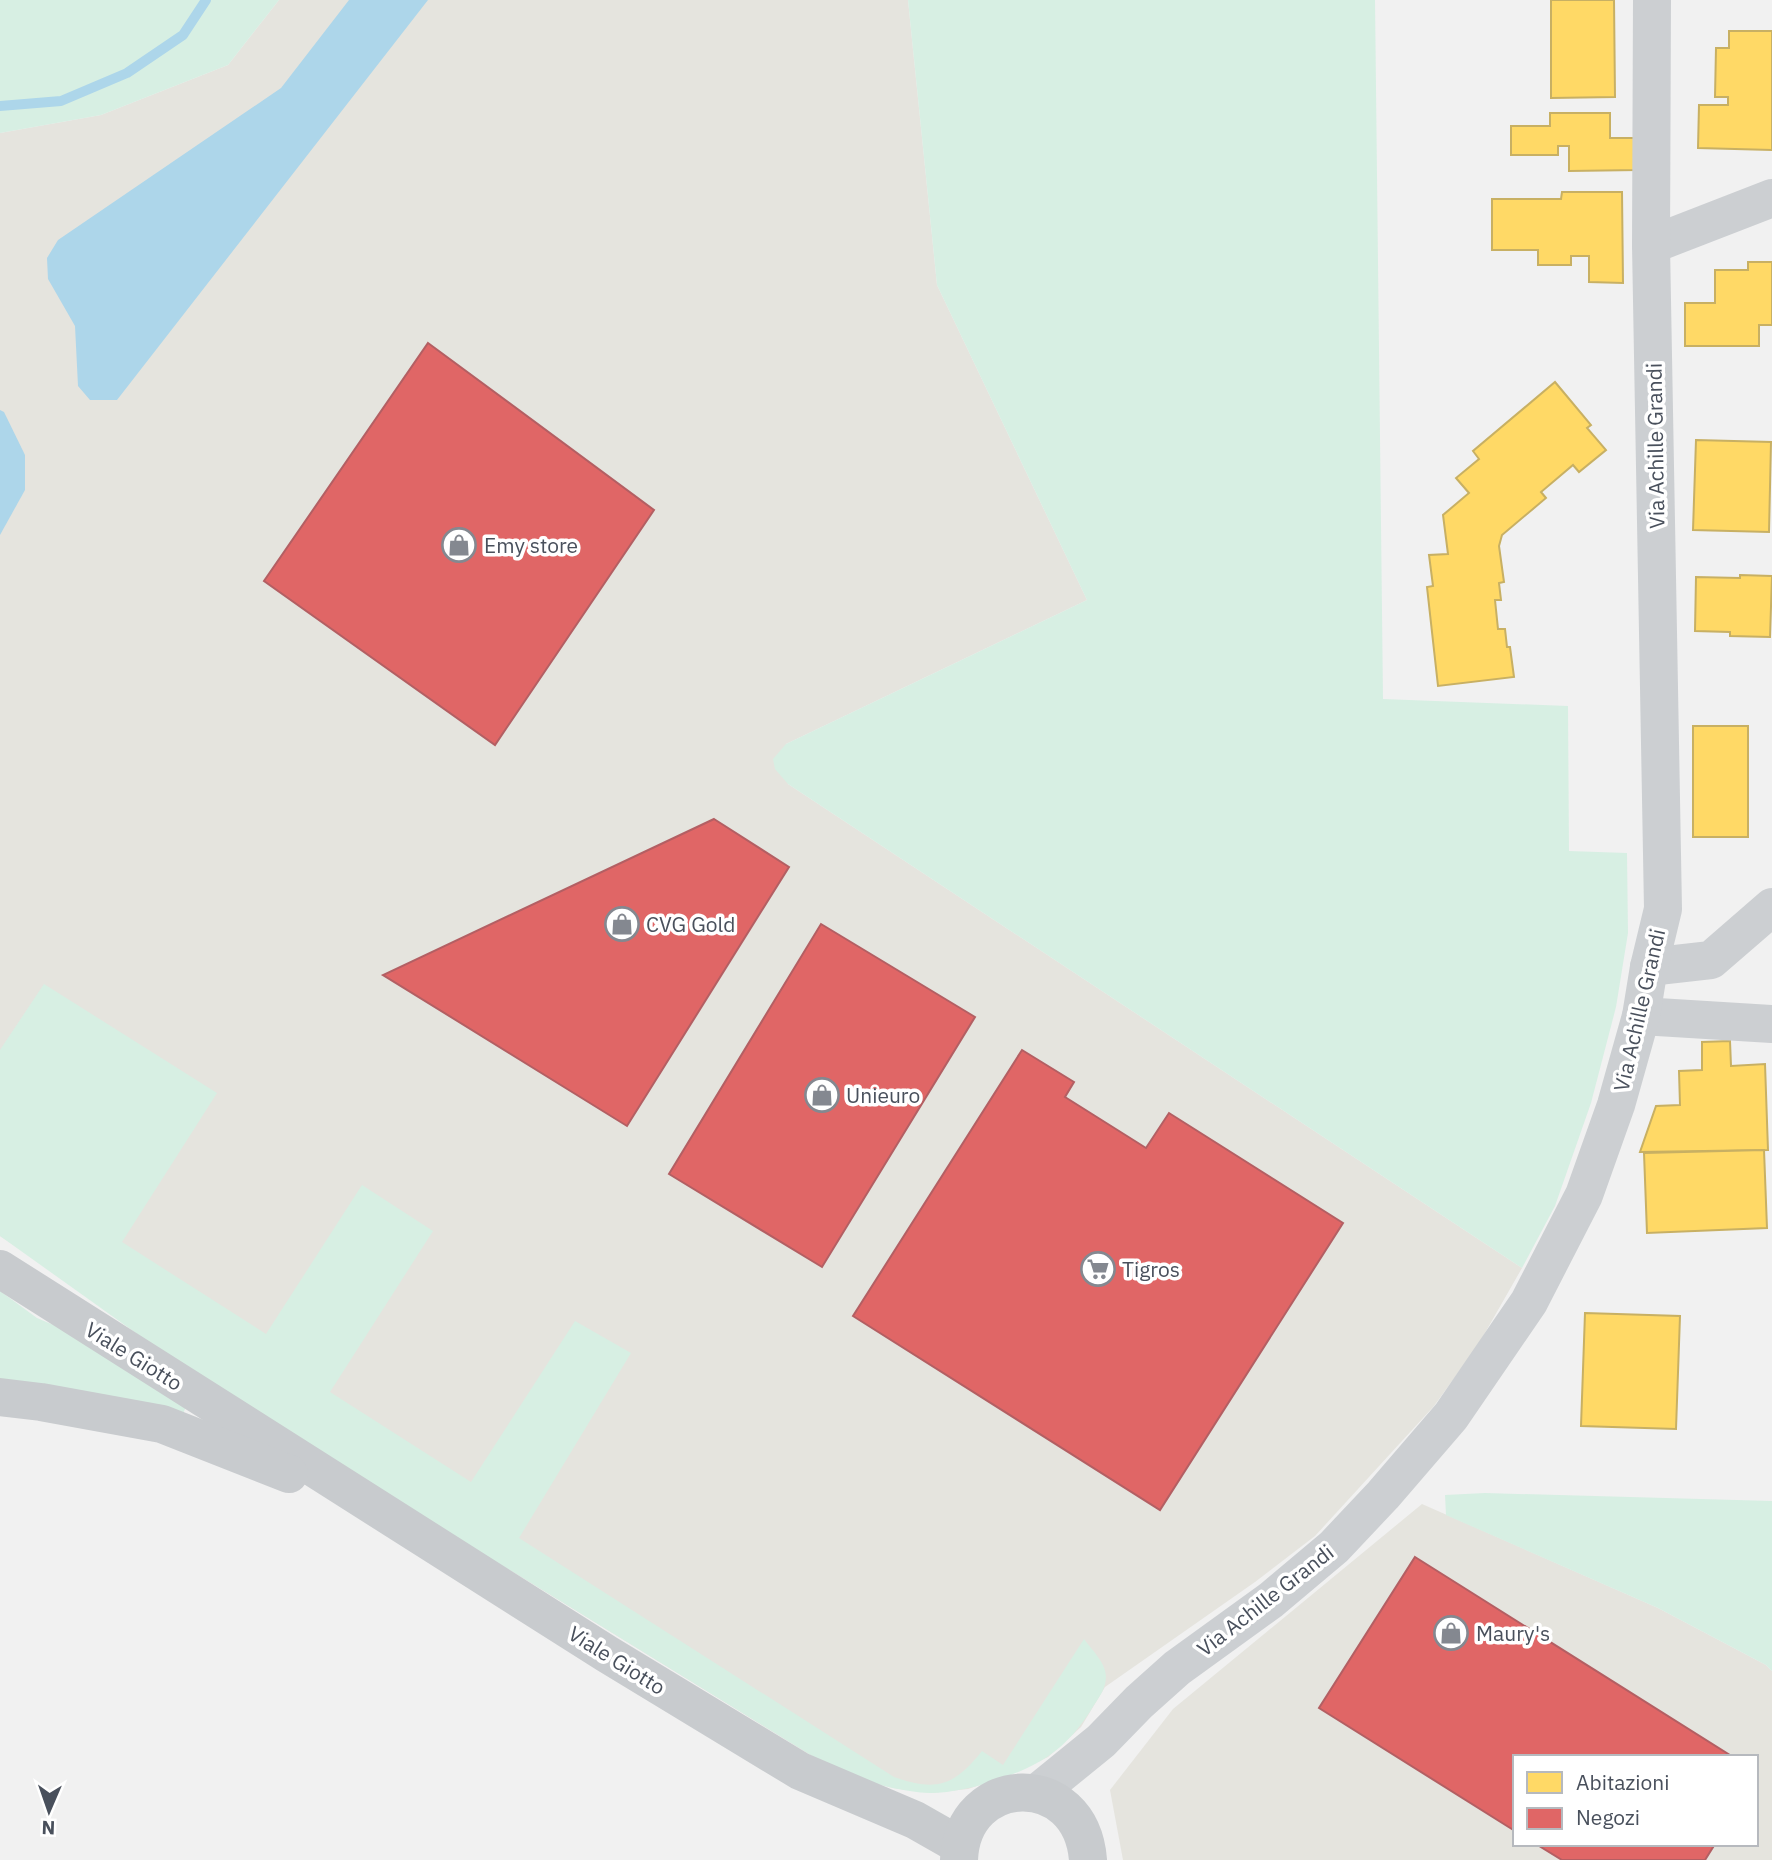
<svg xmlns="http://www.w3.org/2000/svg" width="1772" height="1860" viewBox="0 0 1772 1860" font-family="'IBM Plex Sans',sans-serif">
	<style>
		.commercial { fill: #e5e4de; fill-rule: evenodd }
		.green { fill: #d7efe3 }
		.water { fill: #add6ea }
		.homes { fill: #ffd966; stroke: #c8b063; stroke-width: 2 }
		.shops { fill: #e06666; stroke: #b35f63; stroke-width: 2 }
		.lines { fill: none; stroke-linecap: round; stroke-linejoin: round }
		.stream { stroke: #add6ea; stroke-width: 10 }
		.minor { stroke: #cccfd2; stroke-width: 38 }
		.major { stroke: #c8cbce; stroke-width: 38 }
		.labels { text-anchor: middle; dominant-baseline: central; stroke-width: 7; stroke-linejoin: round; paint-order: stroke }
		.street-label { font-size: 21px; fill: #49505c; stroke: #fff }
		.poi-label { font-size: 21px; fill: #49505c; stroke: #fff; text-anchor: start }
	</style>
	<rect width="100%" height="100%" fill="#f1f1f1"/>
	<g class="commercial">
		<path d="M279 0H908L937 285 1087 600 786 744 788 784 1522 1268 1478 1345 1434 1406 1315 1536 1255 1582 1105 1687 1081 1727 1048 1757 1016 1772 968 1789 931 1793 893 1788 840 1773 515 1573 0 1236V133L101 115 228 65Z"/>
		<path d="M1422 1504 1658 1608 1766 1665 1772 1671V1860H1123L1110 1790 1173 1709ZM1515 1757H1756V1844H1515Z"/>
	</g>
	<g class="green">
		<path d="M0 0H279L228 65 101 115 0 133Z"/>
		<path d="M908 0H1375L1383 699 1568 706 1569 851 1627 853 1628 933 1616 1007 1591 1103 1555 1206 1522 1268 788 784 775 769 773 759 786 744 1087 600 937 285Z"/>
		<path d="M44 984 217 1093 122 1242 266 1334 362 1185 433 1231 330 1392 471 1482 575 1321 631 1353 519 1538 894 1777C937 1792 954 1786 982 1751L1003 1765 1084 1639C1092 1650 1105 1662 1106 1676 1106 1688 1100 1696 1094 1705 1082 1725 1067 1744 1047 1757 1018 1776 965 1793 930 1793 899 1792 870 1782 840 1773L515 1573 304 1453 0 1236V1050Z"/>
		<path d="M0 1291 37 1318 89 1340 188 1401 183 1414 0 1380Z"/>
		<path d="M1485 1493 1772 1501V1671L1766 1665 1658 1608 1446 1515 1445 1495Z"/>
	</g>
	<g class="water">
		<path d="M349 0H428L117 400H90L78 386 75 326 48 279 47 258 58 240 281 88Z"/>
		<path d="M0 410 4 412 25 455V490L0 535Z"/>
	</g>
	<g class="homes">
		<path d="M1551 0H1614L1615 97 1551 98Z"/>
		<path d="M1729 31H1772V150L1698 148 1699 105H1728V97H1715L1716 48H1729Z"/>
		<path d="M1550 113H1610V138H1638V170L1569 171V146H1558V155H1511V126H1550Z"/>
		<path d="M1562 192H1622L1623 283 1589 282V256H1571V265H1538V250H1492V199H1561Z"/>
		<path d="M1748 262H1772V325H1759V346H1685V303H1715V270H1748Z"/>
		<path d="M1555 382 1591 425 1587 428 1606 450 1579 472 1573 465 1541 492 1546 498 1502 535 1499 546 1504 582 1499 583 1501 600H1495L1498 629H1505L1507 647H1510L1514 677 1438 686 1427 587 1433 586 1429 555 1448 554 1443 515 1469 493 1456 478 1479 459 1473 451Z"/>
		<path d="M1696 440 1771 442 1769 532 1693 530Z"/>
		<path d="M1740 575 1772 576 1770 637 1730 636V632L1695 631 1696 577 1740 578Z"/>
		<rect x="1693" y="726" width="55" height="111"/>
		<path d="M1730 1041 1731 1066 1765 1064 1768 1150 1640 1152 1656 1106 1680 1105 1679 1071 1702 1070V1042Z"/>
		<path d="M1764 1150 1767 1228 1647 1233 1644 1153Z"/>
		<path d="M1585 1313 1680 1316 1676 1429 1581 1426Z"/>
	</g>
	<g class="shops">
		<path d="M428 343 654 510 495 745 264 581Z"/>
		<path d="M714 819 789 867 627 1126 383 975Z"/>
		<path d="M821 924 975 1017 822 1267 669 1174Z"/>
		<path d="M1022 1050 1074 1082 1065 1097 1146 1148 1169 1113 1343 1223 1160 1510 853 1316Z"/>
		<path d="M1415 1557 1733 1757H1515V1831L1319 1708Z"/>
		<path d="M1536 1844H1715L1705 1860H1562Z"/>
	</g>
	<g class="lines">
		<path class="stream" d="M0 106 61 101 127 73 183 35 206 0"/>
		<g class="minor">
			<path d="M1651 245 1772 198"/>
			<path d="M1649 967 1711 960 1772 907"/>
			<path d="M1641 1016 1772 1024"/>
			<path d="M1037 1793 1101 1741 1139 1702 1177 1668 1271 1600 1334 1547 1383 1495 1451 1416 1529 1302 1584 1195 1616 1105 1641 1016 1649 967 1663 909 1651 245 1652 0"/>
		</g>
		<g class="major">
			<path d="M0 1269 607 1654 800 1771 915 1820 959 1845"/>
			<path d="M0 1397 41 1402 162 1424 289 1474"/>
			<path d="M959 1860C962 1772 1081 1768 1088 1860"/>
		</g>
	</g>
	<defs>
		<g id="shop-ring" transform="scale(1.75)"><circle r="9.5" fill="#fff" stroke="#848890" stroke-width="1.5"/><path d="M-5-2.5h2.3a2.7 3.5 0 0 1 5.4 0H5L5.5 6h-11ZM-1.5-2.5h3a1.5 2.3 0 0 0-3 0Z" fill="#848890"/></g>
		<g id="supermarket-ring" transform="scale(1.75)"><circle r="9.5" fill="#fff" stroke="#848890" stroke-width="1.5"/><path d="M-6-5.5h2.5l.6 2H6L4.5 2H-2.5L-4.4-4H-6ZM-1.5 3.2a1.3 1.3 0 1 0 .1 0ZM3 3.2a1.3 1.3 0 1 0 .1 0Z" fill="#848890"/></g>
	</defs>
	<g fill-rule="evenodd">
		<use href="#shop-ring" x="459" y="545"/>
		<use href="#shop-ring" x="622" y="924"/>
		<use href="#shop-ring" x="822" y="1095"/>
		<use href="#supermarket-ring" x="1098" y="1269"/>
		<use href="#shop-ring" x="1451" y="1633"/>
	</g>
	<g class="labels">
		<g class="street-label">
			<text transform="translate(1655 446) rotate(-91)">Via Achille Grandi</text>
			<text transform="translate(1639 1010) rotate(-77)">Via Achille Grandi</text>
			<text transform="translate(134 1356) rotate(32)">Viale Giotto</text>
			<text transform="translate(1265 1600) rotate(-38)">Via Achille Grandi</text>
			<text transform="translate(617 1660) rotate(32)">Viale Giotto</text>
		</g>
		<g class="poi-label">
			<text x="484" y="545">Emy store</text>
			<text x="646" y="924">CVG Gold</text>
			<text x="846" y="1095">Unieuro</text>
			<text x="1122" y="1269">Tigros</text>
			<text x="1476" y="1633">Maury's</text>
		</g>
	</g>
	<rect x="1513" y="1755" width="245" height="91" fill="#ffffff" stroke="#b6b9be" stroke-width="2"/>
	<rect x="1527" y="1772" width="35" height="21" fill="#ffd966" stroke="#b6b9be" stroke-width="2"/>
	<text x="1576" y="1790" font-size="21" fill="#49505c">Abitazioni</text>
	<rect x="1527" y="1808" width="35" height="21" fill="#e06666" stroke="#b6b9be" stroke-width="2"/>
	<text x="1576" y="1825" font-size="21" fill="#49505c">Negozi</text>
	<g transform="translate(49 1811) rotate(182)" stroke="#ffffff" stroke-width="5" paint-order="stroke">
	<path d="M0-5L12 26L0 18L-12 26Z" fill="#49505c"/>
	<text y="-10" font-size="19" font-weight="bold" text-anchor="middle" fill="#49505c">N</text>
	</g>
</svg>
